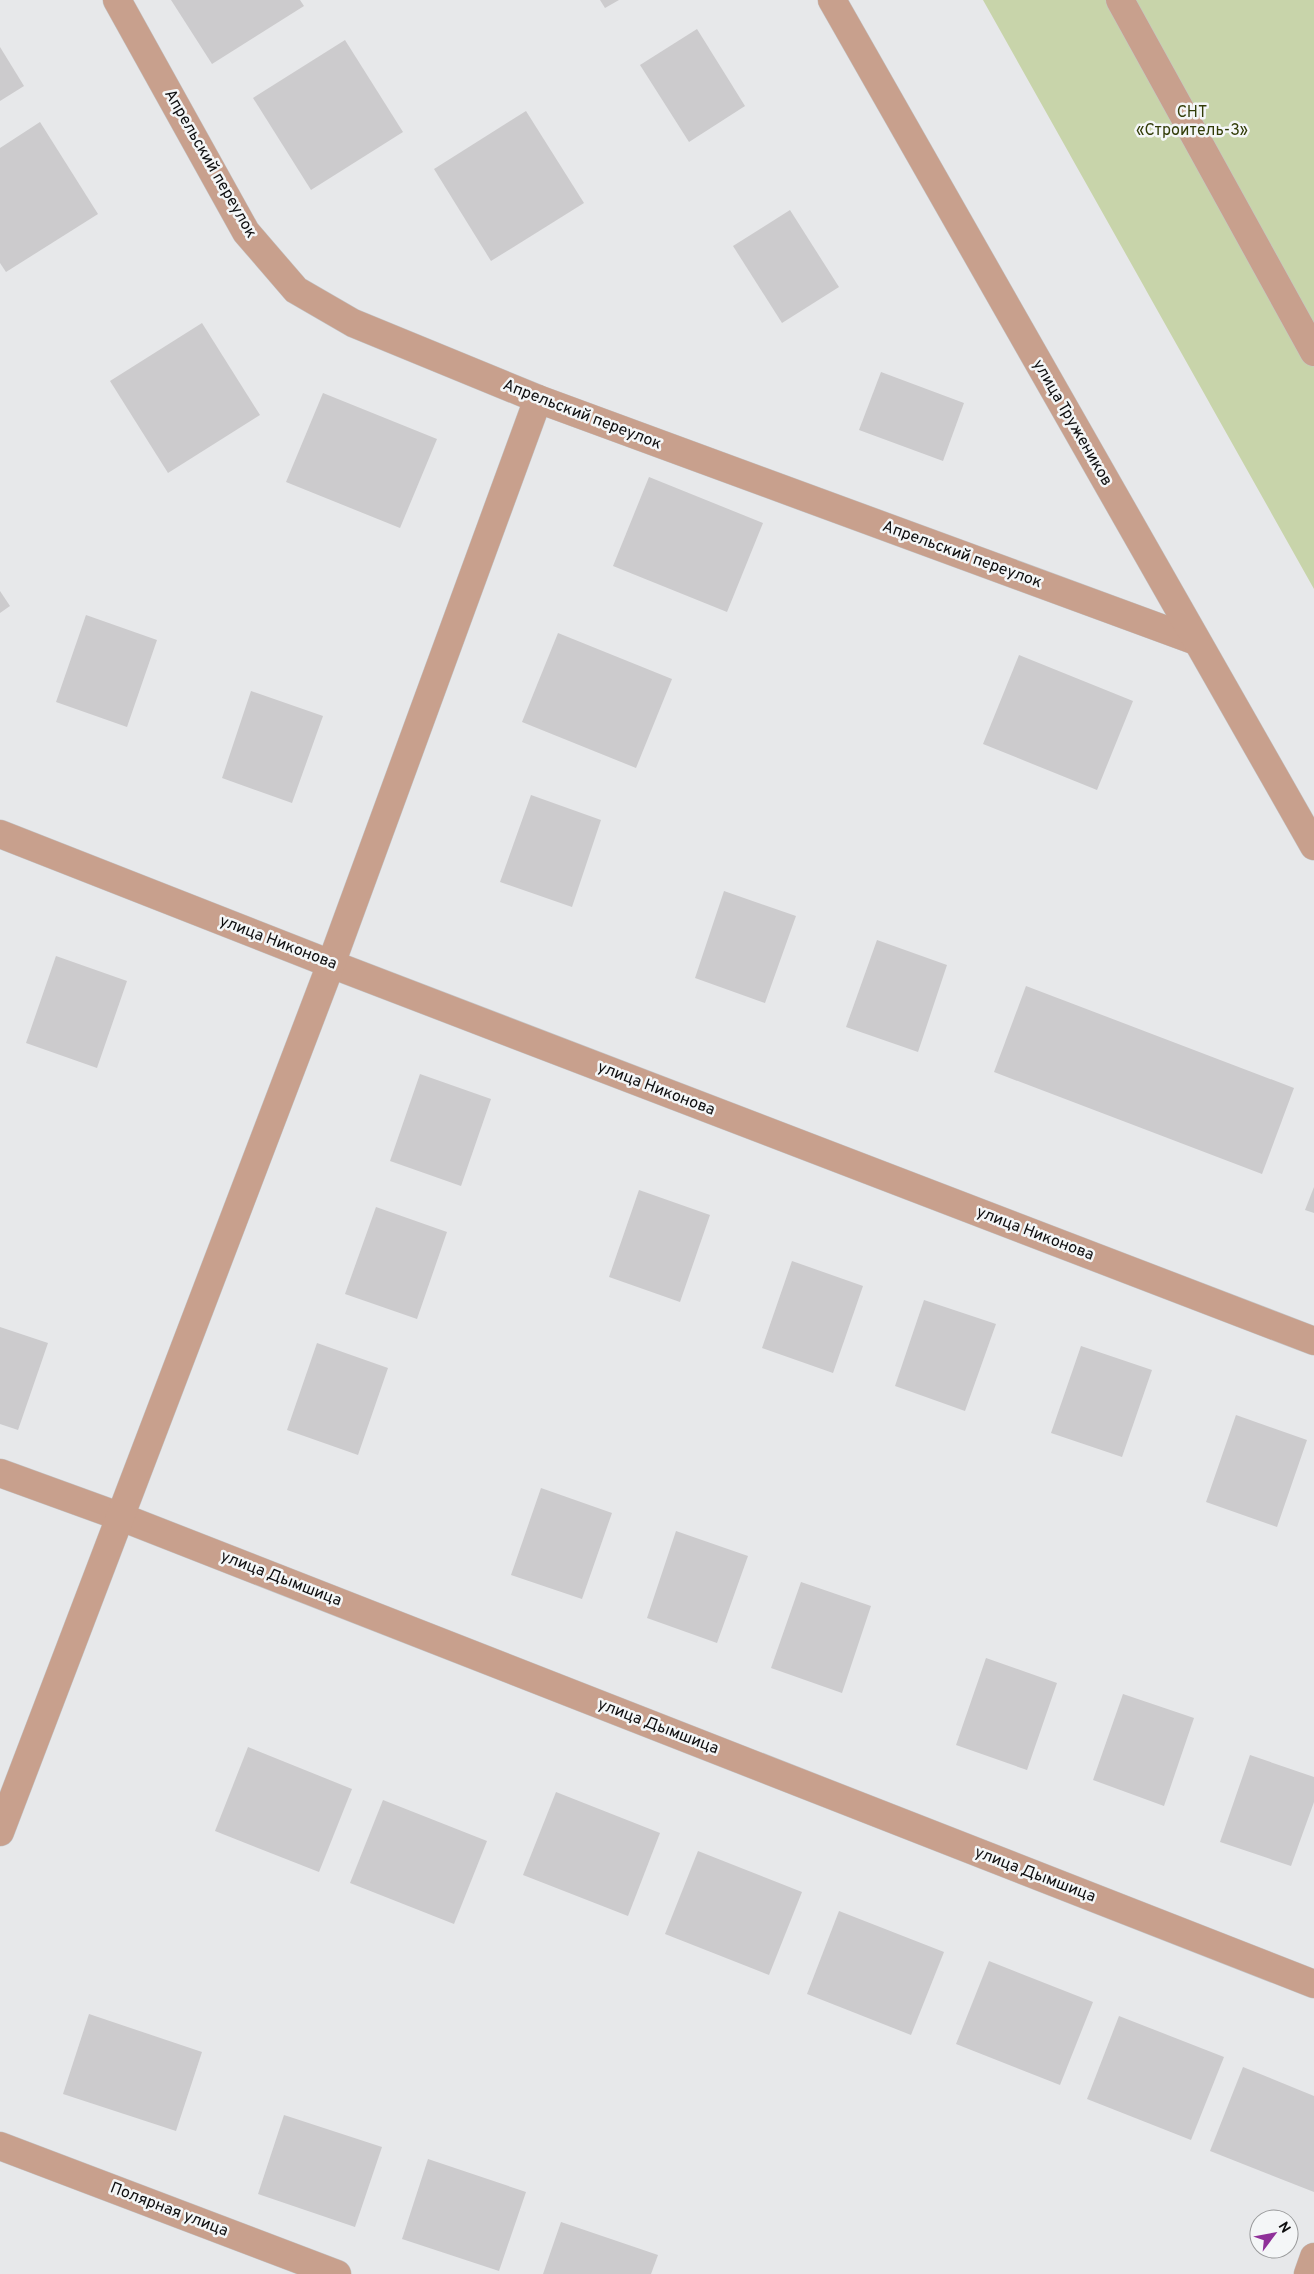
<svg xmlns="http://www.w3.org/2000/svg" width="1314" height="2274" viewBox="0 0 1314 2274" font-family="Overpass,sans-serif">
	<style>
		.green { fill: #c8d4aa }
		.building { fill: #cccbcd }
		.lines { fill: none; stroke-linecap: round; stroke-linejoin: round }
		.minor-casing { stroke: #c4c5c7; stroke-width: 29 }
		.minor { stroke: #c8a08d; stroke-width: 28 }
		.labels { text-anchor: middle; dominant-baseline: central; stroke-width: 5; stroke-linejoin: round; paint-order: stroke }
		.park-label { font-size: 16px; fill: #323c08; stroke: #f4f6f7 }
		.street-label { font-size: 16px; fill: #0e0e0f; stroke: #f4f6f7 }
	</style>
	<rect width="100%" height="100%" fill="#e7e8ea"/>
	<path class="green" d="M983 0H1314V589Z"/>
	<g class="building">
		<path d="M171 0H300L304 6 212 64Z"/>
		<path d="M600 0H619L605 8Z"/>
		<path d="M697 29 745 106 689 142 640 65Z"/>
		<path d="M345 40 403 132 311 190 253 98Z"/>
		<path d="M0 47 24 86 0 101Z"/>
		<path d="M526 111 584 203 491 261 434 169Z"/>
		<path d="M40 122 98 214 6 272 0 263V148Z"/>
		<path d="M790 210 839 287 782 323 733 246Z"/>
		<path d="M202 323 260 415 168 473 110 381Z"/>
		<path d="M881 372 964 403 943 461 859 430Z"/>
		<path d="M323 393 437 439 400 528 286 482Z"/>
		<path d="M649 477 763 523 727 612 613 566Z"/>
		<path d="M0 591 10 606 0 613Z"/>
		<path d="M86 615 157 640 127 727 56 702Z"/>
		<path d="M558 633 672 679 636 768 522 722Z"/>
		<path d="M1019 655 1133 701 1097 790 983 744Z"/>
		<path d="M251 691 323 716 292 803 222 778Z"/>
		<path d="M531 795 601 820 572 907 500 882Z"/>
		<path d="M724 891 796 916 765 1003 695 978Z"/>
		<path d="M877 940 947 965 918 1052 846 1027Z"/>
		<path d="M56 956 127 981 97 1068 26 1043Z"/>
		<path d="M1026 986 1294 1088 1262 1174 994 1072Z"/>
		<path d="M420 1074 491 1099 461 1186 390 1161Z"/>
		<path d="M1314 1187V1213L1305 1210Z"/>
		<path d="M639 1190 710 1215 680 1302 609 1277Z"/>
		<path d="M376 1207 447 1232 417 1319 345 1294Z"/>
		<path d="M792 1261 863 1286 833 1373 762 1348Z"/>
		<path d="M924 1300 996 1324 965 1411 895 1386Z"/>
		<path d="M0 1327 48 1343 18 1430 0 1424Z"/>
		<path d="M317 1343 388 1368 358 1455 287 1430Z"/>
		<path d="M1081 1346 1152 1370 1122 1457 1051 1433Z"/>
		<path d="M1236 1415 1307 1440 1277 1527 1206 1502Z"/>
		<path d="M541 1488 612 1513 582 1599 511 1575Z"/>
		<path d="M676 1531 748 1556 717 1643 647 1618Z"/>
		<path d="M801 1582 871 1606 842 1693 771 1668Z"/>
		<path d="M986 1658 1057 1683 1027 1770 956 1745Z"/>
		<path d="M1123 1694 1194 1718 1164 1806 1093 1780Z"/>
		<path d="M248 1747 352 1789 319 1872 215 1831Z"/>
		<path d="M1250 1755 1314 1777V1802L1291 1866 1220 1842Z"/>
		<path d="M556 1792 660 1833 628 1916 523 1875Z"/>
		<path d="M383 1800 487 1841 454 1924 350 1883Z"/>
		<path d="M698 1851 802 1892 769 1975 665 1934Z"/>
		<path d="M839 1911 944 1952 911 2035 807 1994Z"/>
		<path d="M989 1961 1093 2002 1060 2085 956 2044Z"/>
		<path d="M89 2014 202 2052 176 2131 63 2094Z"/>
		<path d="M1119 2016 1224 2057 1191 2140 1087 2099Z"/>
		<path d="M1243 2067 1314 2096V2192L1210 2151Z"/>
		<path d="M284 2115 382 2147 355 2227 258 2194Z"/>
		<path d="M428 2159 526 2192 499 2271 402 2239Z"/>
		<path d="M561 2222 658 2255 651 2274H543Z"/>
	</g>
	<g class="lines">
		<g class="minor-casing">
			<g id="minor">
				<path d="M117 0 246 232 296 290 353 323 538 399 1196 641"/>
				<path d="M832 0 1314 846"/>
				<path d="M1120 0 1314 352"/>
				<path d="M0 834 331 964 1314 1341"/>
				<path d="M0 1473 121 1517 1314 1984"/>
				<path d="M0 1832 331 964 538 399"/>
				<path d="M0 2146 337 2274"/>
				<path d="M1308 2274 1314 2257"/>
			</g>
		</g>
		<use href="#minor" class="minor"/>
	</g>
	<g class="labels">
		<g class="park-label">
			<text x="1192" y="113">СНТ<tspan x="1192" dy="18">«Строитель-3»</tspan></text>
		</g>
		<g class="street-label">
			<text transform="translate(210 164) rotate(60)">Апрельский переулок</text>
			<text transform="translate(582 415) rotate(21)">Апрельский переулок</text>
			<text transform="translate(1072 423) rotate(60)">улица Тружеников</text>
			<text transform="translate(962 555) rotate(20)">Апрельский переулок</text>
			<text transform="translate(278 943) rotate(21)">улица Никонова</text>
			<text transform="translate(656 1089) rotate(21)">улица Никонова</text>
			<text transform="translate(1035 1234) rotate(21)">улица Никонова</text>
			<text transform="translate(281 1579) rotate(21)">улица Дымшица</text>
			<text transform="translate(658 1727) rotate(21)">улица Дымшица</text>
			<text transform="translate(1035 1875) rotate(21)">улица Дымшица</text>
			<text transform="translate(169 2210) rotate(21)">Полярная улица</text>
		</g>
	</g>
	<g transform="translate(1274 2234) rotate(58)"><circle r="24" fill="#f4f6f7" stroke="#98999a"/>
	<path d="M0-4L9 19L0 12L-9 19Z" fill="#8f3099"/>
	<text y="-8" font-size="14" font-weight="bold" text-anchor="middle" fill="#0e0e0f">N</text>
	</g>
</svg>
